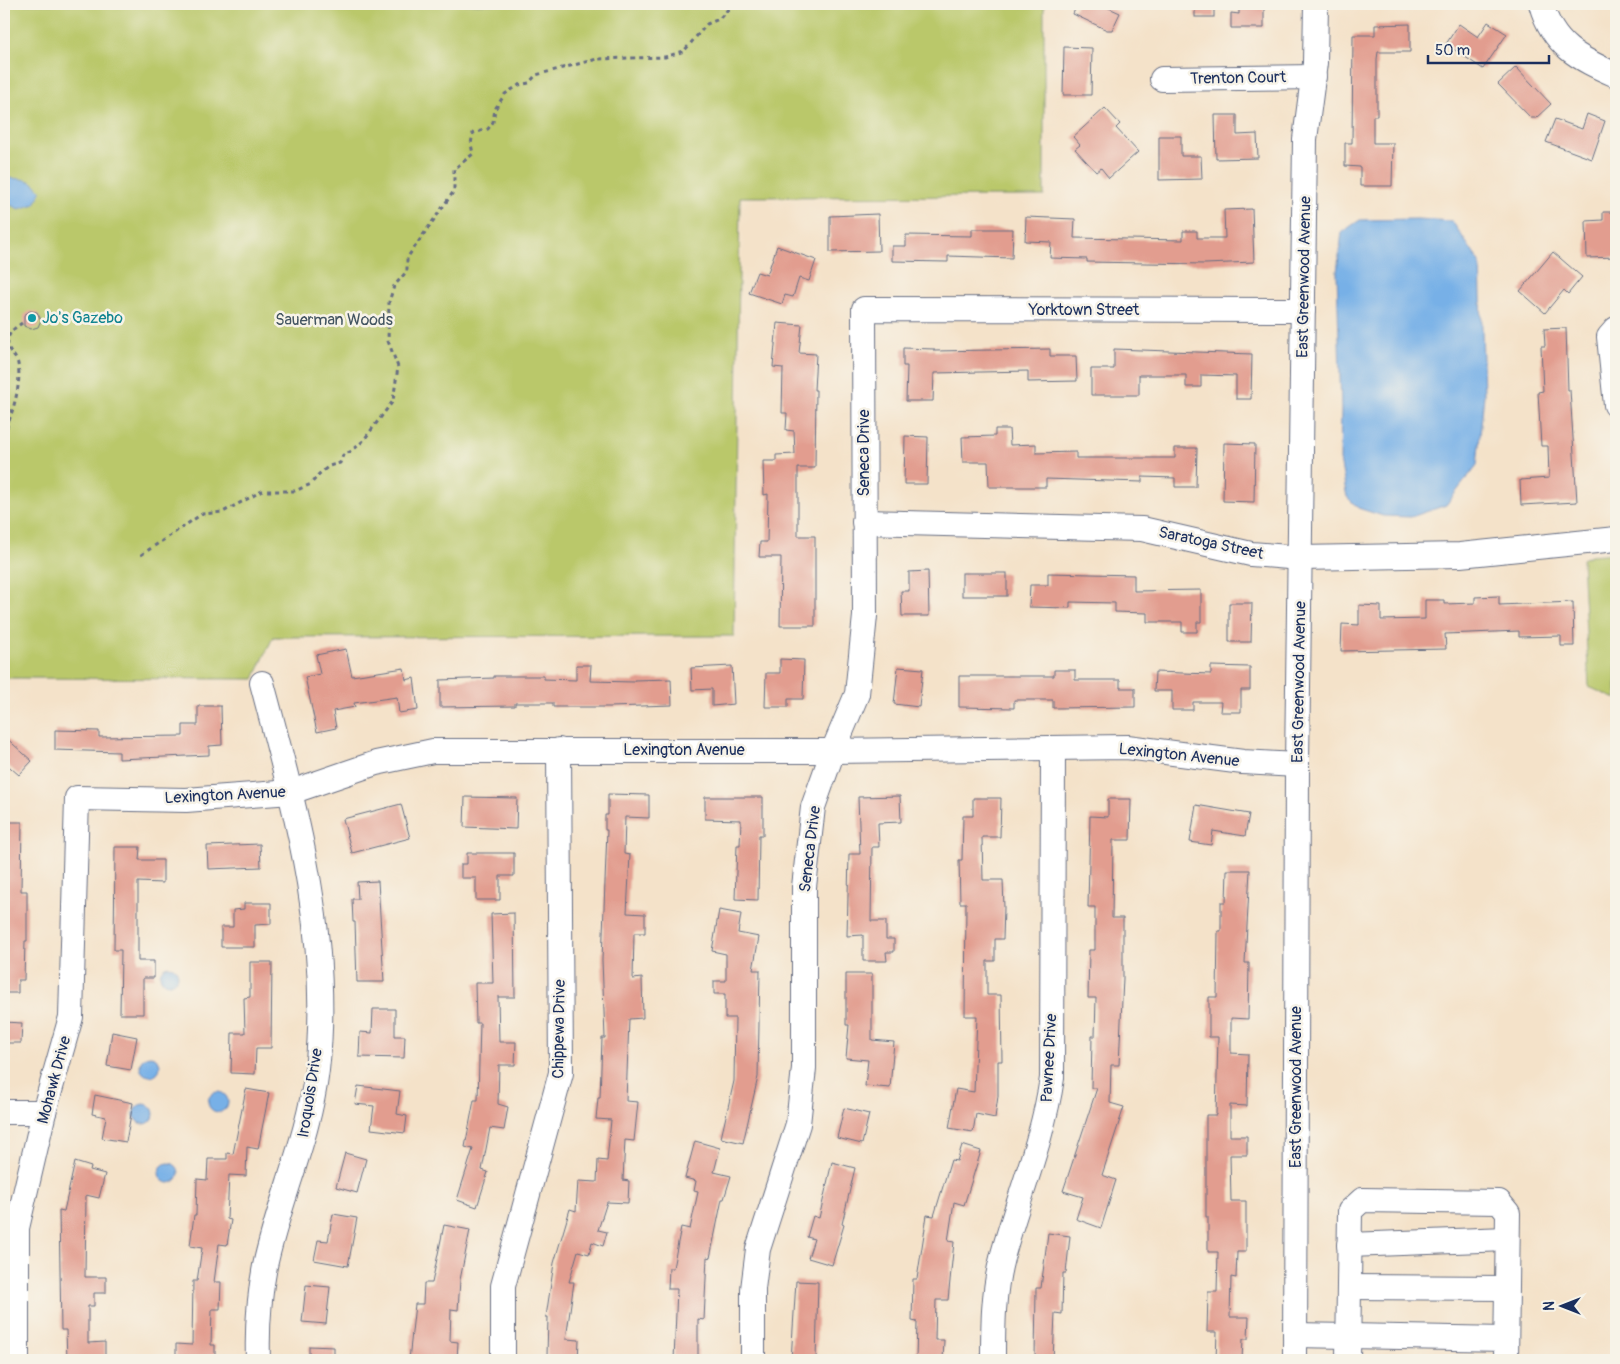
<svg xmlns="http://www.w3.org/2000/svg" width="1620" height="1364" viewBox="0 0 1620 1364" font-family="Pangolin,sans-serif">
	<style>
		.green { fill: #bac86a; stroke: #6a7c64 }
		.water { fill: #77b0e7; stroke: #4970a2 }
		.building { fill: #e29d8f }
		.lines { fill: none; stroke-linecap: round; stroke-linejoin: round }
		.minor-casing { stroke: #676e83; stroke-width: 26 }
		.path { stroke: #676e83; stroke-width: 3; stroke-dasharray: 4 4; stroke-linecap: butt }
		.minor { stroke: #fff; stroke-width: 24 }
		.culture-dot { fill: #0f9aa8; stroke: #f7f3e8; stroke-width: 2 }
		.labels { text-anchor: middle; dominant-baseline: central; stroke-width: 5; stroke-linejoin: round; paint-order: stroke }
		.street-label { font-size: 16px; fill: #1b2f5e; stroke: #f7f3e8 }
		.culture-label { font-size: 16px; fill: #0d838f; stroke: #f7f3e8; text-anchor: start }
		.park-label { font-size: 16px; fill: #435561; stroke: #f7f3e8 }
	</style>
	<rect width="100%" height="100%" fill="#f7f3e8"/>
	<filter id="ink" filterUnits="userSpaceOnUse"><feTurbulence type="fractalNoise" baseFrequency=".02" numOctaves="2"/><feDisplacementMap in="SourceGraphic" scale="10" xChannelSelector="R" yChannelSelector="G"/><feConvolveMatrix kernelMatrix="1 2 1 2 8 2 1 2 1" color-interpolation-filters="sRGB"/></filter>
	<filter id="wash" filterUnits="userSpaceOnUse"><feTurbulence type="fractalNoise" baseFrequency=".0096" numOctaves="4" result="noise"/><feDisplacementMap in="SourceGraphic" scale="20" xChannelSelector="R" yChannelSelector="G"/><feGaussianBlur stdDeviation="1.12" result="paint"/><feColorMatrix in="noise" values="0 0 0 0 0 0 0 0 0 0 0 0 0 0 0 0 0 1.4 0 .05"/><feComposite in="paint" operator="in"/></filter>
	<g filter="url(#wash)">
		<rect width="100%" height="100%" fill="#f4e2c9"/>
		<g class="green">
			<path d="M4 4H1044V196L740 197 734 636 273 637 254 679 4 678Z"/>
			<path d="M1616 553V699L1589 687 1582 559 1591 555Z"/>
		</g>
		<g class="water">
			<path d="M4 178C19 179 33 177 41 192L35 204 19 209 4 202Z"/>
			<path d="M1417 219 1452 221 1480 263 1484 395 1477 465 1446 505 1411 517 1383 516 1358 508 1347 497 1340 460 1341 409 1337 272 1342 232 1360 220Z"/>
			<circle cx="169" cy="975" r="9"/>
			<circle cx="150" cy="1066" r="10"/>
			<circle cx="218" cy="1102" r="10"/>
			<circle cx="144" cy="1114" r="10"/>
			<circle cx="169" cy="1173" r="10"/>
		</g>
		<g id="blocks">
			<g class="building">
				<path d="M1077 4H1100L1120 13 1112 30H1107L1073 14Z"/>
				<rect x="1195" y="4" width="19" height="13"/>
				<path d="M1239 4H1264V28H1231V13L1239 14Z"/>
				<path d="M1488 22 1507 34 1483 69 1446 44 1459 24 1478 37Z"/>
				<path d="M1410 24V52H1378L1377 59V116H1373V143H1393L1392 186H1360V167L1345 166V143H1352L1353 35H1375V25Z"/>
				<path d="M1064 47 1092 48 1091 95H1063Z"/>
				<path d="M1516 67 1551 104 1536 118H1531L1498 84Z"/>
				<path d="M1105 108 1120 124 1116 128 1138 152 1109 178 1101 168 1096 172 1075 149 1080 145 1073 137Z"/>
				<path d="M1587 114 1605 121 1592 159 1546 142 1555 119 1582 129Z"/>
				<path d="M1215 115H1237V135L1257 134 1258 158 1216 159Z"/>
				<path d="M1159 136H1181V156H1201L1202 179 1159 180Z"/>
				<path d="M1252 209 1254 262 1205 264 1087 262V259L1050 258 1051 242 1025 241 1026 217 1075 219 1074 238 1183 240V231H1197V238H1225L1224 210Z"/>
				<path d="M1603 212H1616V257L1587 258 1586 221 1603 220Z"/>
				<path d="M878 214 879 251 830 252V216Z"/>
				<path d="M972 229H1013L1012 258 948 256V262L892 261V246H906V235L972 236Z"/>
				<path d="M777 246 816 260 809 281 799 278 793 297 785 295 782 304 749 293 757 272 767 275Z"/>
				<path d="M1553 252 1582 277 1568 294 1564 290 1545 313 1520 291Z"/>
				<path d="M30 311 37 312 41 320 38 327 31 329 24 326V315Z"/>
				<path d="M777 323 802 325 799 353 816 354 814 390H816L815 468H798V536H815V626H780L781 557H759L760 542H767L768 494 764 495 763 461H776V455L795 454 794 431 786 430 787 413H782L783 368 773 367Z"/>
				<path d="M1566 328 1568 390H1570L1577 502 1521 505 1520 480 1549 478 1548 446H1541L1538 392 1543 391 1541 346H1545L1544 329Z"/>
				<path d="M903 348 934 349V351L1050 349V356H1076L1077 381 1028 382V371L934 373 933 401H906L907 366H903Z"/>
				<path d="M1114 349 1252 354 1251 399H1236V376L1201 375V387H1186V375H1139V395H1091V369H1114Z"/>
				<path d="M995 429H1009L1010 445 1036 444V453L1076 452V458H1175V448H1197L1196 487H1175V478L1142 477V482L1046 479V487H989L988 462H963L962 437 995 436Z"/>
				<path d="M905 436 928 437 927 484H904Z"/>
				<path d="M1224 443 1255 444 1254 502 1223 501Z"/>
				<path d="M928 571 929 616H902L901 591H909V572Z"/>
				<rect x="962" y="573" width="45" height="23"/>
				<path d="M1048 573 1134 575V591L1201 590V622H1197V632H1182V622H1147V613L1115 612V603L1070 602V608L1029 607 1030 585H1048Z"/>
				<path d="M1499 596V605L1573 602 1574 646H1561V636L1519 637V631L1445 634 1446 649 1341 651 1342 624 1359 625V605L1381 606V620L1425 619V600H1444V604L1475 603V597Z"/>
				<path d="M1229 603H1252L1251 642H1229Z"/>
				<path d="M346 649 352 676 404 668 406 680 414 678 418 710 399 713 397 697 354 703 355 707 333 711 336 728 317 732 305 677 320 674 316 655Z"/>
				<path d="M780 659 804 660 803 699H788V707H765L766 673H780Z"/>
				<path d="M576 665H591L590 681 634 682V680L671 679 672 705 610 707H553V703H515V706L440 707V680L494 678V676H544V679L576 680Z"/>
				<path d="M732 666 734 704 712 706V689L692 690 691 668Z"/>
				<path d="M1211 666 1250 667V690H1241V712H1220L1221 702H1193V710H1172V691H1154L1155 672 1211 674Z"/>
				<path d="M898 667 923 669 919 707 894 704Z"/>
				<path d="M1054 670H1075V680H1120V688H1135V707L1053 708V700H1014V708L959 707V676H1054Z"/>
				<path d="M198 706H221L222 745 209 746V755L119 759V752L55 750V730L99 731V737L183 736V725H198Z"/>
				<path d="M4 736 32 761 19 775 4 762Z"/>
				<path d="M608 794 649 795V818L625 817 624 854 630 855 627 913 645 914V933H634L633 979 642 978 643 1018 629 1019 626 1101 638 1102 634 1141 625 1140 623 1180 629 1181 628 1203 607 1202 598 1230 607 1232 603 1246 592 1242 589 1254 578 1251 569 1282H574L566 1339 579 1340 578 1360H555V1357L547 1356 548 1317H546L554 1263 570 1209 576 1211 578 1181 597 1182 598 1160 607 1161 611 1120 596 1119 598 1098H600L602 1038H605L602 960 607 830H605V815H608Z"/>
				<path d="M900 796 901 822 878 823 879 847H872L871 921H886V939H894V952H886L887 961H863V935L847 936 849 854H860L858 797Z"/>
				<path d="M465 797 517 798 516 829 464 827Z"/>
				<path d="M705 797H763V835H759L758 900 735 899 737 845H740L741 820 705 819Z"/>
				<path d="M973 798H1001L1000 837H982L983 880H1003L1004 908 1003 939H995V961H987V995H1001L1002 1061H998V1096L995 1118 976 1114 973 1132 949 1128 956 1089 974 1092 977 1016H965L966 903H960L959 860H962L963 816H973Z"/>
				<path d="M1108 799H1131L1130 840H1113L1112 918H1123V978L1119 1065H1111L1110 1103 1124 1107 1102 1175 1116 1180 1101 1228 1076 1219 1083 1197 1063 1191 1097 1088H1091L1092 1036H1095L1096 998H1088L1089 950H1095V907H1088L1090 816 1108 817Z"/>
				<path d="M401 804 410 838 352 853 343 819Z"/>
				<path d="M1196 805 1249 814 1245 836 1213 831 1211 845 1190 842Z"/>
				<path d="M4 822H22L21 891H27V941H25L24 980H18V993H4Z"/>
				<path d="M260 844 261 867 208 869 207 846Z"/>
				<path d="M115 847H140L139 860H163V883L138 882V961H154V978H143V1014H120L121 950H114Z"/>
				<path d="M467 853H514V876H500V900H476V878H461V864H467Z"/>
				<path d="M1227 870H1250L1245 963H1249L1248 1019 1231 1018V1053L1248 1054 1247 1106 1230 1105V1136H1247V1155H1230L1231 1201H1246V1252H1237L1236 1278 1231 1277 1230 1317H1249L1248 1339H1243L1242 1360H1216L1217 1332H1207L1208 1292H1217L1218 1252H1208V1217H1206V1115H1216L1218 1037H1209V997H1217L1218 931H1221V902H1226Z"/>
				<path d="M378 881 384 982H357L355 922H353L352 899H358L357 882Z"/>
				<path d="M244 903H271V924L255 925V947H221V927H233V910L244 909Z"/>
				<path d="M719 910 741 914 738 933 759 937 753 970H760L758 1077 743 1143 721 1138 734 1081 735 1018H725V994H714V981H726V954L712 951Z"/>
				<path d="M514 913 515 997H498L499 1042H516L515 1065H499L498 1104 508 1107 504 1130 490 1128 482 1170 488 1172 477 1207 457 1200 473 1149 465 1147 474 1100H478L480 1023H476L475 983H493L491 914Z"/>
				<path d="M250 962H272L271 1048H256L255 1074 231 1073 232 1033H245L244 998 250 997Z"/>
				<path d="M846 974H872V1040L894 1042 890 1088 865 1086 868 1060 846 1058 849 1025H846Z"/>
				<path d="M373 1009H395V1036H405L404 1058 359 1057 360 1032 372 1033Z"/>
				<path d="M4 1022 22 1023 21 1043H4Z"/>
				<path d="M112 1032 137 1037 131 1070 107 1066Z"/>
				<path d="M358 1086 400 1091 397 1114 407 1116 405 1133 371 1129 374 1106 355 1104Z"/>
				<path d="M246 1089 269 1093 258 1149 247 1147 246 1176 229 1175 227 1219 231 1220 227 1245 219 1244 214 1282H221L220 1309H212L211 1345H215V1360H176V1344L192 1345 193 1281H197L202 1248 190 1246 194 1215H196L197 1179 207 1180 208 1159H227V1153L233 1154Z"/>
				<path d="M95 1095 133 1103 126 1142 102 1138 106 1117 92 1114Z"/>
				<path d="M844 1108 869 1114 862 1144 837 1138Z"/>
				<path d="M695 1141 720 1148 714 1172 731 1176 724 1199H722L710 1258 707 1257 704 1320 698 1319V1360H674L677 1289H668L669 1268H673L681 1227 690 1229 698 1192 694 1191 696 1181 685 1178Z"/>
				<path d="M962 1145 981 1151 964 1205 954 1202 948 1241 954 1242 948 1300H936L935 1340H944L943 1360H916L917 1322 912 1321 913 1279H917L927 1215 934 1216 951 1160 957 1161Z"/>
				<path d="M345 1153 366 1159 357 1193 336 1187Z"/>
				<path d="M75 1162 91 1167 90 1170 105 1174 99 1198 86 1195 85 1277H106V1293H94V1306H88V1343L105 1342V1360H67L66 1330H61L59 1210 64 1211Z"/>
				<path d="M832 1162 855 1168 842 1224 844 1225 832 1265 808 1258 814 1239 807 1237 813 1216 819 1218Z"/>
				<path d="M333 1214 357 1218 348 1266 314 1260 318 1240 328 1241Z"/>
				<path d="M444 1225 470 1230 460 1280 458 1310 451 1309 450 1341 458 1342 457 1360H409L415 1304H423L424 1283H432Z"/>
				<path d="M1048 1233 1070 1236 1066 1273H1063L1062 1314 1055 1313 1053 1360H1035L1036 1288H1041Z"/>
				<path d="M796 1281 818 1282 816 1360H791Z"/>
				<path d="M306 1285 330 1287 326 1324 302 1322Z"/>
				<path d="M309 1346 334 1347V1360H309Z"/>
			</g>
		</g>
	</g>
	<g filter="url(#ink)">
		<use href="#blocks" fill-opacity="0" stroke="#676e83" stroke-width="1"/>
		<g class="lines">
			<g class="minor-casing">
				<g id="minor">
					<path d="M1541 4C1553 46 1578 58 1616 75"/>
					<path d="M1162 79 1314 77"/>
					<path d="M1616 329 1609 337 1616 405"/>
					<path d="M864 522 1142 529 1251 554 1301 558 1460 555 1616 539"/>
					<path d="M4 1112H44"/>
					<path d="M1349 1245 1507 1239"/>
					<path d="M1349 1287 1506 1288"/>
					<path d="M1295 1335 1506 1339"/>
					<path d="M17 1360V1228L44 1112 71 1017 77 798 186 800 291 792 376 763 433 751H833L1127 747 1243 762 1297 765"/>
					<path d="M258 1360C257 1329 259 1297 265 1266 279 1200 309 1138 317 1070 332 939 295 808 262 683"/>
					<path d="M503 1360V1286L561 1073 559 750"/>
					<path d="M753 1360V1289L758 1249 798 1124 804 1068V887L813 807 833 751 857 694 865 616 864 309 1303 310"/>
					<path d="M993 1360C993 1326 993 1292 1002 1258 1018 1198 1043 1140 1052 1078L1053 749"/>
					<path d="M1295 1360 1297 765 1305 139 1315 63 1316 4"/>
					<path d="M1348 1360 1350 1211 1362 1200 1499 1202 1508 1213 1506 1360"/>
				</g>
			</g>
			<g class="path">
				<path d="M4 436C11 414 22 388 18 364 16 355 6 351 8 340 9 331 15 328 22 323"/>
				<path d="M141 555 202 514 223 512 262 491H295L311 484 319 474 329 466 340 463 343 455 352 451 363 441 393 401 398 367 388 341 389 302 394 286 407 271V258L454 191V169L473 154 471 144 473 133 488 129 493 122 495 109 505 94 519 85 529 83 536 75 597 59 665 57 684 51 707 24 719 19 733 4"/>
			</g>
			<use href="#minor" class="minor"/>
		</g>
	</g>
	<circle class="culture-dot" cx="32" cy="318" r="5"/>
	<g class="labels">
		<g class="street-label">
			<text transform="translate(1238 78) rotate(-1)">Trenton Court</text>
			<text transform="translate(1304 277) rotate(-89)">East Greenwood Avenue</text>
			<text x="1084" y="310">Yorktown Street</text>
			<text transform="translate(864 453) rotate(-90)">Seneca Drive</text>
			<text transform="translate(1211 543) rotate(12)">Saratoga Street</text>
			<text transform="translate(1299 682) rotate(-89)">East Greenwood Avenue</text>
			<text x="684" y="750">Lexington Avenue</text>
			<text transform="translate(1179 755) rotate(6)">Lexington Avenue</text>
			<text transform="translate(225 795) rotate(-3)">Lexington Avenue</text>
			<text transform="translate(810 849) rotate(-83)">Seneca Drive</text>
			<text transform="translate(559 1029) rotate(-89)">Chippewa Drive</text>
			<text transform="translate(1049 1058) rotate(-87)">Pawnee Drive</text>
			<text transform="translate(54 1080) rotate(-75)">Mohawk Drive</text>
			<text transform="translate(1296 1087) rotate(-90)">East Greenwood Avenue</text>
			<text transform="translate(310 1093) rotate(-81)">Iroquois Drive</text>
		</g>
		<g class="culture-label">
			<text x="42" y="318">Jo's Gazebo</text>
		</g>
		<g class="park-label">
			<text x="334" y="320">Sauerman Woods</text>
		</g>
	</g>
	<rect width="1620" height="1364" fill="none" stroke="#f7f3e8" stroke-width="20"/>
	<g transform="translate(1562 1306) rotate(270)" stroke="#f7f3e8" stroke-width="4" paint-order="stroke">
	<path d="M0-4L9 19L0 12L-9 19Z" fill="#1b2f5e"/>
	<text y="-8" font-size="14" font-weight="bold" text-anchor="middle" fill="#1b2f5e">N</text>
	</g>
	<path d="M1428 55v8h121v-8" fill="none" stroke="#1b2f5e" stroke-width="2.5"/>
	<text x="1435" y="55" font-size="15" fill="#1b2f5e" stroke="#f7f3e8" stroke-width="4" paint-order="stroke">50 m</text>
</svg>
